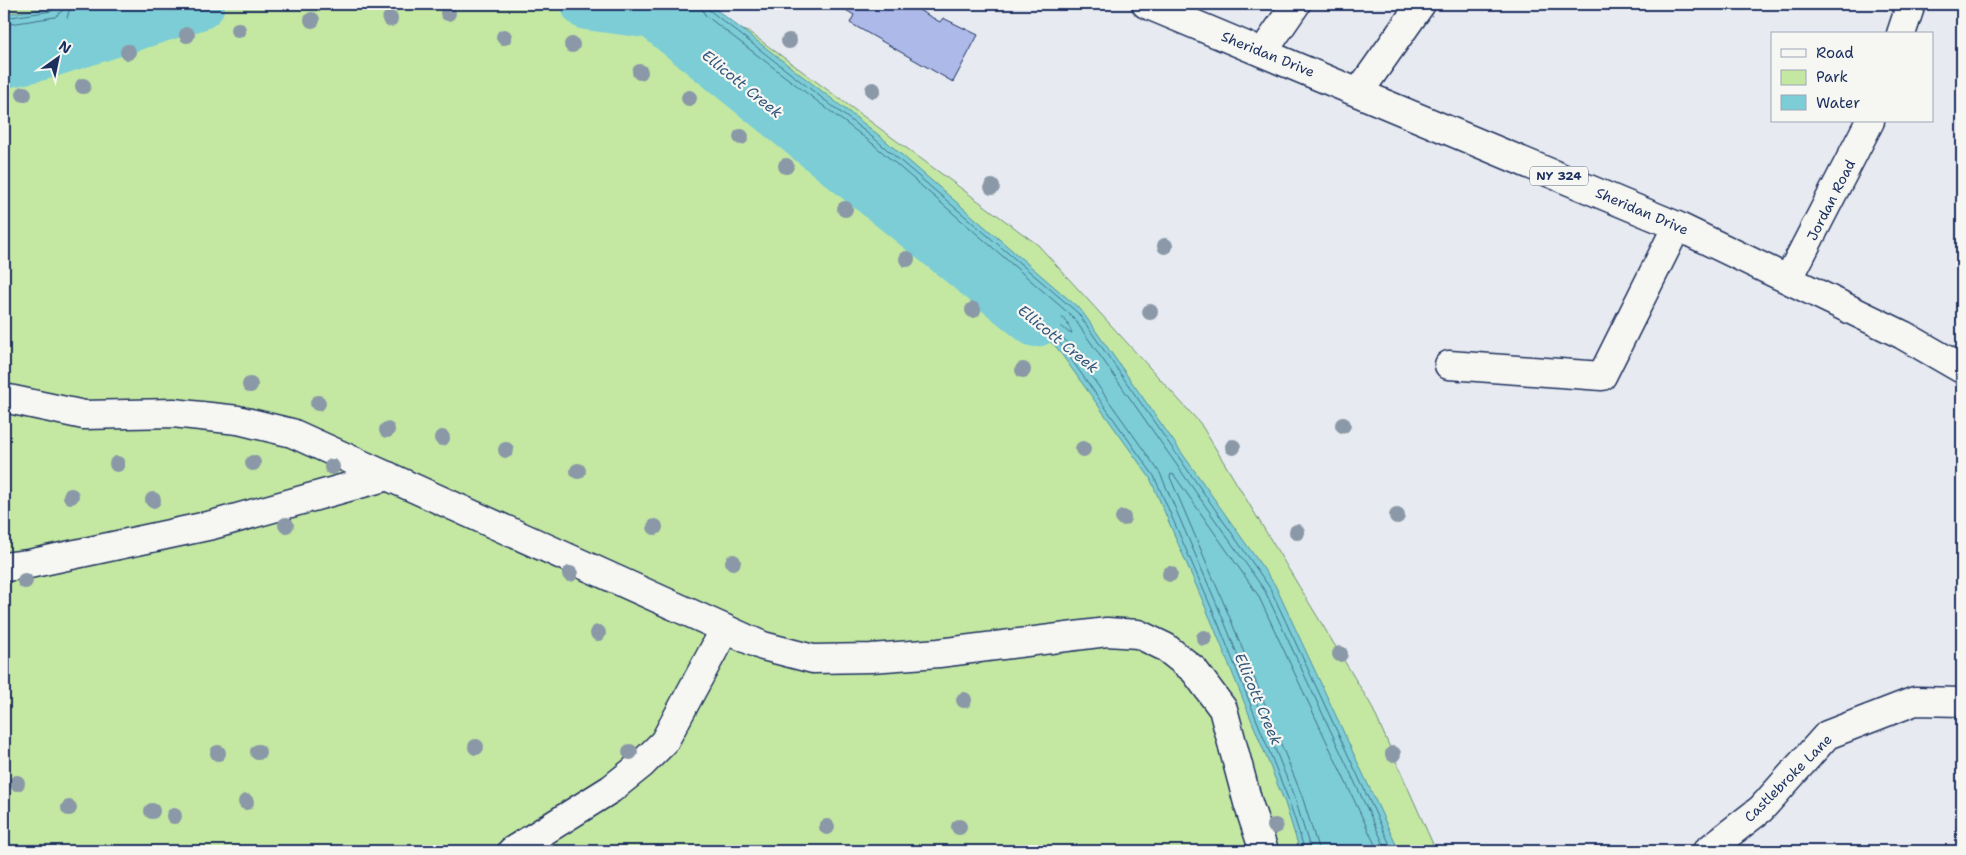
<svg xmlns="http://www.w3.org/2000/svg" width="1966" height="855" viewBox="0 0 1966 855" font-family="'Shantell Sans',sans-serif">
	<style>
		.green { fill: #c4e8a2; stroke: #708c80 }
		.water { fill: #7ccdd6; stroke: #558ea6 }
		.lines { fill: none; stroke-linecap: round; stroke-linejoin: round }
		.shore { stroke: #426e8e; stroke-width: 1 }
		.river { stroke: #7ccdd6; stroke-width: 52 }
		.building { fill: #acb9e9; stroke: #1b2f5e }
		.minor-casing { stroke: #1b2f5e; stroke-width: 31 }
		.major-casing { stroke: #1b2f5e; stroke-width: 31 }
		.minor { stroke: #f6f6f2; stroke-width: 28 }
		.major { stroke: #f6f6f2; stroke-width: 28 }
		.tree { fill: #8a98a7 }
		.labels { text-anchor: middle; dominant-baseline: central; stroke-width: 4.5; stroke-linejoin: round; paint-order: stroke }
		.shield { fill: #f6f6f2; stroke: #5d6b8a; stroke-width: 1 }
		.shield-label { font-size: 12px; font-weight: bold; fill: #1b2f5e }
		.street-label { font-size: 14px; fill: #1b2f5e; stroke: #f6f6f2 }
		.water-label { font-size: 15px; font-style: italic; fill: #33567c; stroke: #f6f6f2 }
	</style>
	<rect width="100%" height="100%" fill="#e7eaf0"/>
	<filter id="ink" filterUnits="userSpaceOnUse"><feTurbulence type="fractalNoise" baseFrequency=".02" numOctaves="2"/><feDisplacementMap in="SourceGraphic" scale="10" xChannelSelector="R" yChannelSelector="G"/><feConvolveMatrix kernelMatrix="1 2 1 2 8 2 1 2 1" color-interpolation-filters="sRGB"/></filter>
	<g filter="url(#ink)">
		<path class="green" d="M4 4H661L749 32 1038 245 1200 423 1371 705 1436 851H4Z"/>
		<g class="water">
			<path d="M61 4H233L4 53V14L36 10Z"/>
			<path d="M590 4H709L880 136 1081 310 1275 585 1399 851H1300L1285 803 1213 625 1150 478 1057 348 863 168 681 21Z"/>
		</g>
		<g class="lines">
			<g class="shore">
				<path d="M71 4 67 18 69 20 145 4"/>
				<path d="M617 4 684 17 866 164 1061 345 1154 476 1218 623 1289 801 1305 851"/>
				<path d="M650 4 688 12 870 159 1067 342 1160 473 1224 621 1295 799 1311 851"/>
				<path d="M700 4 705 15 873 144 1073 317 1265 591 1387 851"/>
				<path d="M707 4 709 10 876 140 1078 313 1270 588 1393 851"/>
				<path d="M4 18 52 11 57 4"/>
				<path d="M4 25 55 17 62 11 63 4"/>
				<path d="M4 42 180 4"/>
				<path d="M4 48 209 4"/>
				<path d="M1025 289H1029L1067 322 1072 333H1069L1025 293Z"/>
				<path d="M1319 851 1302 796 1230 618 1170 477 1171 474 1174 475 1258 595 1378 851"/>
			</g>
			<g class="river">
				<path d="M587 4 654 13 1036 321"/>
				<path d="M4 62 42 54 199 4"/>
			</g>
		</g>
		<path class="building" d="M836 4H908L940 22 943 18 978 35 953 82 850 23 854 15Z"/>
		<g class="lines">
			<g class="minor-casing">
				<g id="minor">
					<path d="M1901 34 1911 4"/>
					<path d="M1263 52 1296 4"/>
					<path d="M1359 92 1421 4"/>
					<path d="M1789 278 1870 121"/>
					<path d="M1449 365 1602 376 1677 226"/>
					<path d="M4 398 84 415 173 413 238 420 292 433 763 646 813 659 871 658 939 653 1107 632 1138 634 1165 647 1194 670 1223 709 1248 803 1264 851"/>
					<path d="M4 567 29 564 212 525 388 476"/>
					<path d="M512 851 611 789 641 765 664 742 725 629"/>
					<path d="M1707 851 1761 809 1827 735 1915 701 1962 702"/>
				</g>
			</g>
			<g class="major-casing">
				<path id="major" d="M1146 4 1677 226 1903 335 1962 369"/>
			</g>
			<use href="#minor" class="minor"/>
			<use href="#major" class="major"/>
		</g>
		<g class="tree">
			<circle cx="448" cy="13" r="8"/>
			<circle cx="390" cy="19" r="8"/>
			<circle cx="312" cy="20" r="8"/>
			<circle cx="238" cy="30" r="8"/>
			<circle cx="187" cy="35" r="8"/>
			<circle cx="504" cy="37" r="8"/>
			<circle cx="789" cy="41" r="8"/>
			<circle cx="572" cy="45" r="8"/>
			<circle cx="128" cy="52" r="8"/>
			<circle cx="640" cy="72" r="8"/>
			<circle cx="83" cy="86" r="8"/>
			<circle cx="873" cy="90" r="8"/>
			<circle cx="24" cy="94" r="8"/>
			<circle cx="689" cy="98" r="8"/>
			<circle cx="741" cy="137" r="8"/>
			<circle cx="786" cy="166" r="8"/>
			<circle cx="992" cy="187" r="8"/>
			<circle cx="845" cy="209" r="8"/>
			<circle cx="1165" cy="246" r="8"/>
			<circle cx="907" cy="259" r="8"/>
			<circle cx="973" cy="310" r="8"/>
			<circle cx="1150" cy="312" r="8"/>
			<circle cx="1023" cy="370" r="8"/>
			<circle cx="250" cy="385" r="8"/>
			<circle cx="318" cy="403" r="8"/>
			<circle cx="1343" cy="425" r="8"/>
			<circle cx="387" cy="430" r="8"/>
			<circle cx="442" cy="438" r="8"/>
			<circle cx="1233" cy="447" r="8"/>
			<circle cx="1083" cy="449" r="8"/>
			<circle cx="506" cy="450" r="8"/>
			<circle cx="253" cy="463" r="8"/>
			<circle cx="117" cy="464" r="8"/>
			<circle cx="332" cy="467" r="8"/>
			<circle cx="578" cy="471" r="8"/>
			<circle cx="71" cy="496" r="8"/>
			<circle cx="153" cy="500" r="8"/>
			<circle cx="1397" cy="516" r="8"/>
			<circle cx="1123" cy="518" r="8"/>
			<circle cx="286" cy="525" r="8"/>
			<circle cx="655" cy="527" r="8"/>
			<circle cx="1297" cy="532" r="8"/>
			<circle cx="733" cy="562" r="8"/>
			<circle cx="570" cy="574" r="8"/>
			<circle cx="1170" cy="574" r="8"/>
			<circle cx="25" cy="581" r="8"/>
			<circle cx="598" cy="633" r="8"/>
			<circle cx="1204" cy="638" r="8"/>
			<circle cx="1340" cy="654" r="8"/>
			<circle cx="964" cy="700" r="8"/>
			<circle cx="476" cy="747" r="8"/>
			<circle cx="258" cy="752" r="8"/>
			<circle cx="630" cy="752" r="8"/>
			<circle cx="218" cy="753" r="8"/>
			<circle cx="1393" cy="754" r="8"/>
			<circle cx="17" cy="783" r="8"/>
			<circle cx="246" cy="802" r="8"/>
			<circle cx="69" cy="808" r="8"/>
			<circle cx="152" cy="811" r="8"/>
			<circle cx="174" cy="816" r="8"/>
			<circle cx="1275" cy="826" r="8"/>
			<circle cx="827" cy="827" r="8"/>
			<circle cx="959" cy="827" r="8"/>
		</g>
	</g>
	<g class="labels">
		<rect class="shield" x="1530" y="166.5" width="58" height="19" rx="4"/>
		<g class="shield-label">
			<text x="1559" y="176">NY 324</text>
		</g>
		<g class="street-label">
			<text transform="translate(1268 54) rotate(22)">Sheridan Drive</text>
			<text transform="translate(1831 200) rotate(-63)">Jordan Road</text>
			<text transform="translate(1642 211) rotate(23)">Sheridan Drive</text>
			<text transform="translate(1788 778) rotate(-45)">Castlebroke Lane</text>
		</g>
		<g class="water-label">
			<text transform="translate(742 84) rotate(39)">Ellicott Creek</text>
			<text transform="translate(1058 339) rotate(39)">Ellicott Creek</text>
			<text transform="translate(1258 699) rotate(67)">Ellicott Creek</text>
		</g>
	</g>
	<rect width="1966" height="855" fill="none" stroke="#f6f6f2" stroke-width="20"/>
	<rect x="10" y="10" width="1946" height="835" fill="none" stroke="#1b2f5e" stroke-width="2" filter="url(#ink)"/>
	<rect x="1771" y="32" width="162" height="90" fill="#f6f6f2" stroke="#9ea6b7"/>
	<rect x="1781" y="49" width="25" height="8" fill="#f6f6f2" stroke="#9ea6b7"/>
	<text x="1816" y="58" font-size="15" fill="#1b2f5e">Road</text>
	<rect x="1781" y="70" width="25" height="15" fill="#c4e8a2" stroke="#9ea6b7"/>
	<text x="1816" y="82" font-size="15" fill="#1b2f5e">Park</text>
	<rect x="1781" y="95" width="25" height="15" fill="#7ccdd6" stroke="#9ea6b7"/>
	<text x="1816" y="108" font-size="15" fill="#1b2f5e">Water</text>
	<g transform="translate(58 58) rotate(33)" stroke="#f6f6f2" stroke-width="4" paint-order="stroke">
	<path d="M0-4L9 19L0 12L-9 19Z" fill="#1b2f5e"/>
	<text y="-8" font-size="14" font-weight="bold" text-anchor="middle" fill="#1b2f5e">N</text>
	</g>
</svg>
